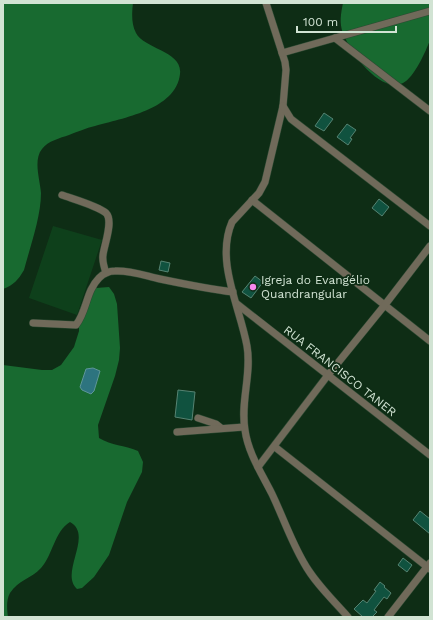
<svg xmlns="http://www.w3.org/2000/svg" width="433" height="620" viewBox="0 0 433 620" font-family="'Work Sans',sans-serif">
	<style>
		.green { fill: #0e401b }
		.forest { fill: #186a30 }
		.water { fill: #2d747f; stroke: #5e9598 }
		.building { fill: #10523f; stroke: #558372 }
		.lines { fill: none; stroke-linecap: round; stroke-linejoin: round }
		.minor-casing { stroke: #2d4a33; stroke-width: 8 }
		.minor { stroke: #706a5a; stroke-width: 7 }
		.poi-dot { fill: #f489f0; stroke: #0e2d15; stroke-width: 1.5 }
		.labels { text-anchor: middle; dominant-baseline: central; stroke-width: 3.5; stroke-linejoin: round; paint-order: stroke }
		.poi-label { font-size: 12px; fill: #d1e3d3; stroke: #0e2d15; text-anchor: start }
		.street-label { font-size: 12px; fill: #d1e3d3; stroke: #0e2d15 }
	</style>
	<rect width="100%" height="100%" fill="#0e2d15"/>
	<path class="green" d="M53 226 102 240 77 315 29 298Z"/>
	<g class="forest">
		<path d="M3 3H133C132 12 131 24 136 33 144 49 183 51 180 74 176 110 122 118 95 126 86 128 77 132 69 135 60 138 48 141 42 149 33 160 40 180 41 193 41 217 30 247 24 270 18 280 14 285 3 289Z"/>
		<path d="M343 3H430C430 13 432 30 430 40 426 51 414 78 403 83 380 94 350 52 343 33 339 23 341 13 343 3Z"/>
		<path d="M109 287 114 294 117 304 120 348 119 360 115 376 98 425 99 438C112 446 124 445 138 451L143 462 142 472 127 502 109 555 94 577 82 588 77 589C59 573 94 535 70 522 54 532 53 555 41 568 31 579 18 580 10 593 6 600 7 610 8 617H3V365L42 370H52L61 365 74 347 79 331V311L83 301 89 293 96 288Z"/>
	</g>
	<path class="water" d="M93 368 100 371 94 391 91 394 82 390 80 387 86 369Z"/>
	<g class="building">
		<path d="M324 113 333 119 324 131 315 126Z"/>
		<path d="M347 124 356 130 350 138 352 139 348 145 337 137Z"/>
		<path d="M379 199 389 207 382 216 372 208Z"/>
		<path d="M161 261 170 263 168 272 159 270Z"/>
		<path d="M255 276 263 282 251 298 242 292Z"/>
		<path d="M178 390 195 392 192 420 175 417Z"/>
		<path d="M420 511 430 519V534L413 520Z"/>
		<path d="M403 558 412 565 407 572 398 565Z"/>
		<path d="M380 582 385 586 384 587 391 593 387 599 384 597 374 610 377 612 372 617H363L354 609 363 600 367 603 376 591 374 590Z"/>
	</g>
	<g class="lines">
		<g class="minor-casing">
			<g id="minor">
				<path d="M266 3 285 62 286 70 283 106 265 182 259 193 232 222C215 261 240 307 247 346 252 374 240 402 245 430 248 453 262 474 272 494 283 517 291 541 304 563 315 583 333 600 348 617"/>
				<path d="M335 38 430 111"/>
				<path d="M282 53 430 11"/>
				<path d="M283 106 291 119 430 226"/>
				<path d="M62 195C73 199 98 206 106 213 114 221 104 245 103 255 102 261 104 267 106 273"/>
				<path d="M252 200 430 341"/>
				<path d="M237 304 430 455"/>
				<path d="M33 323 76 325C87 311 86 291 99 278 103 274 109 271 115 271 130 270 146 276 160 279 184 284 208 289 233 292"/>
				<path d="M198 418 216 424 221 428"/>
				<path d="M177 432 244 427"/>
				<path d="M275 447 430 569"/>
				<path d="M258 467 328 375 384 306 430 246"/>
				<path d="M388 617 430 563"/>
			</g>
		</g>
		<use href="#minor" class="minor"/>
	</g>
	<circle class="poi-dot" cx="253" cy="287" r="4"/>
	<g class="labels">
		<g class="poi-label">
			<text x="261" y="280">Igreja do Evangélio<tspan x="261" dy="14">Quandrangular</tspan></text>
		</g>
		<g class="street-label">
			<text transform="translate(340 371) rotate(38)">RUA FRANCISCO TANER</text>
		</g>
	</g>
	<rect width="433" height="620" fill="none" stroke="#d1e3d3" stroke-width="8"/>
	<path d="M297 26v6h99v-6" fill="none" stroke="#d1e3d3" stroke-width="2"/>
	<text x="303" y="26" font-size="12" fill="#d1e3d3" stroke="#0e2d15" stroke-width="3" paint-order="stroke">100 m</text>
</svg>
